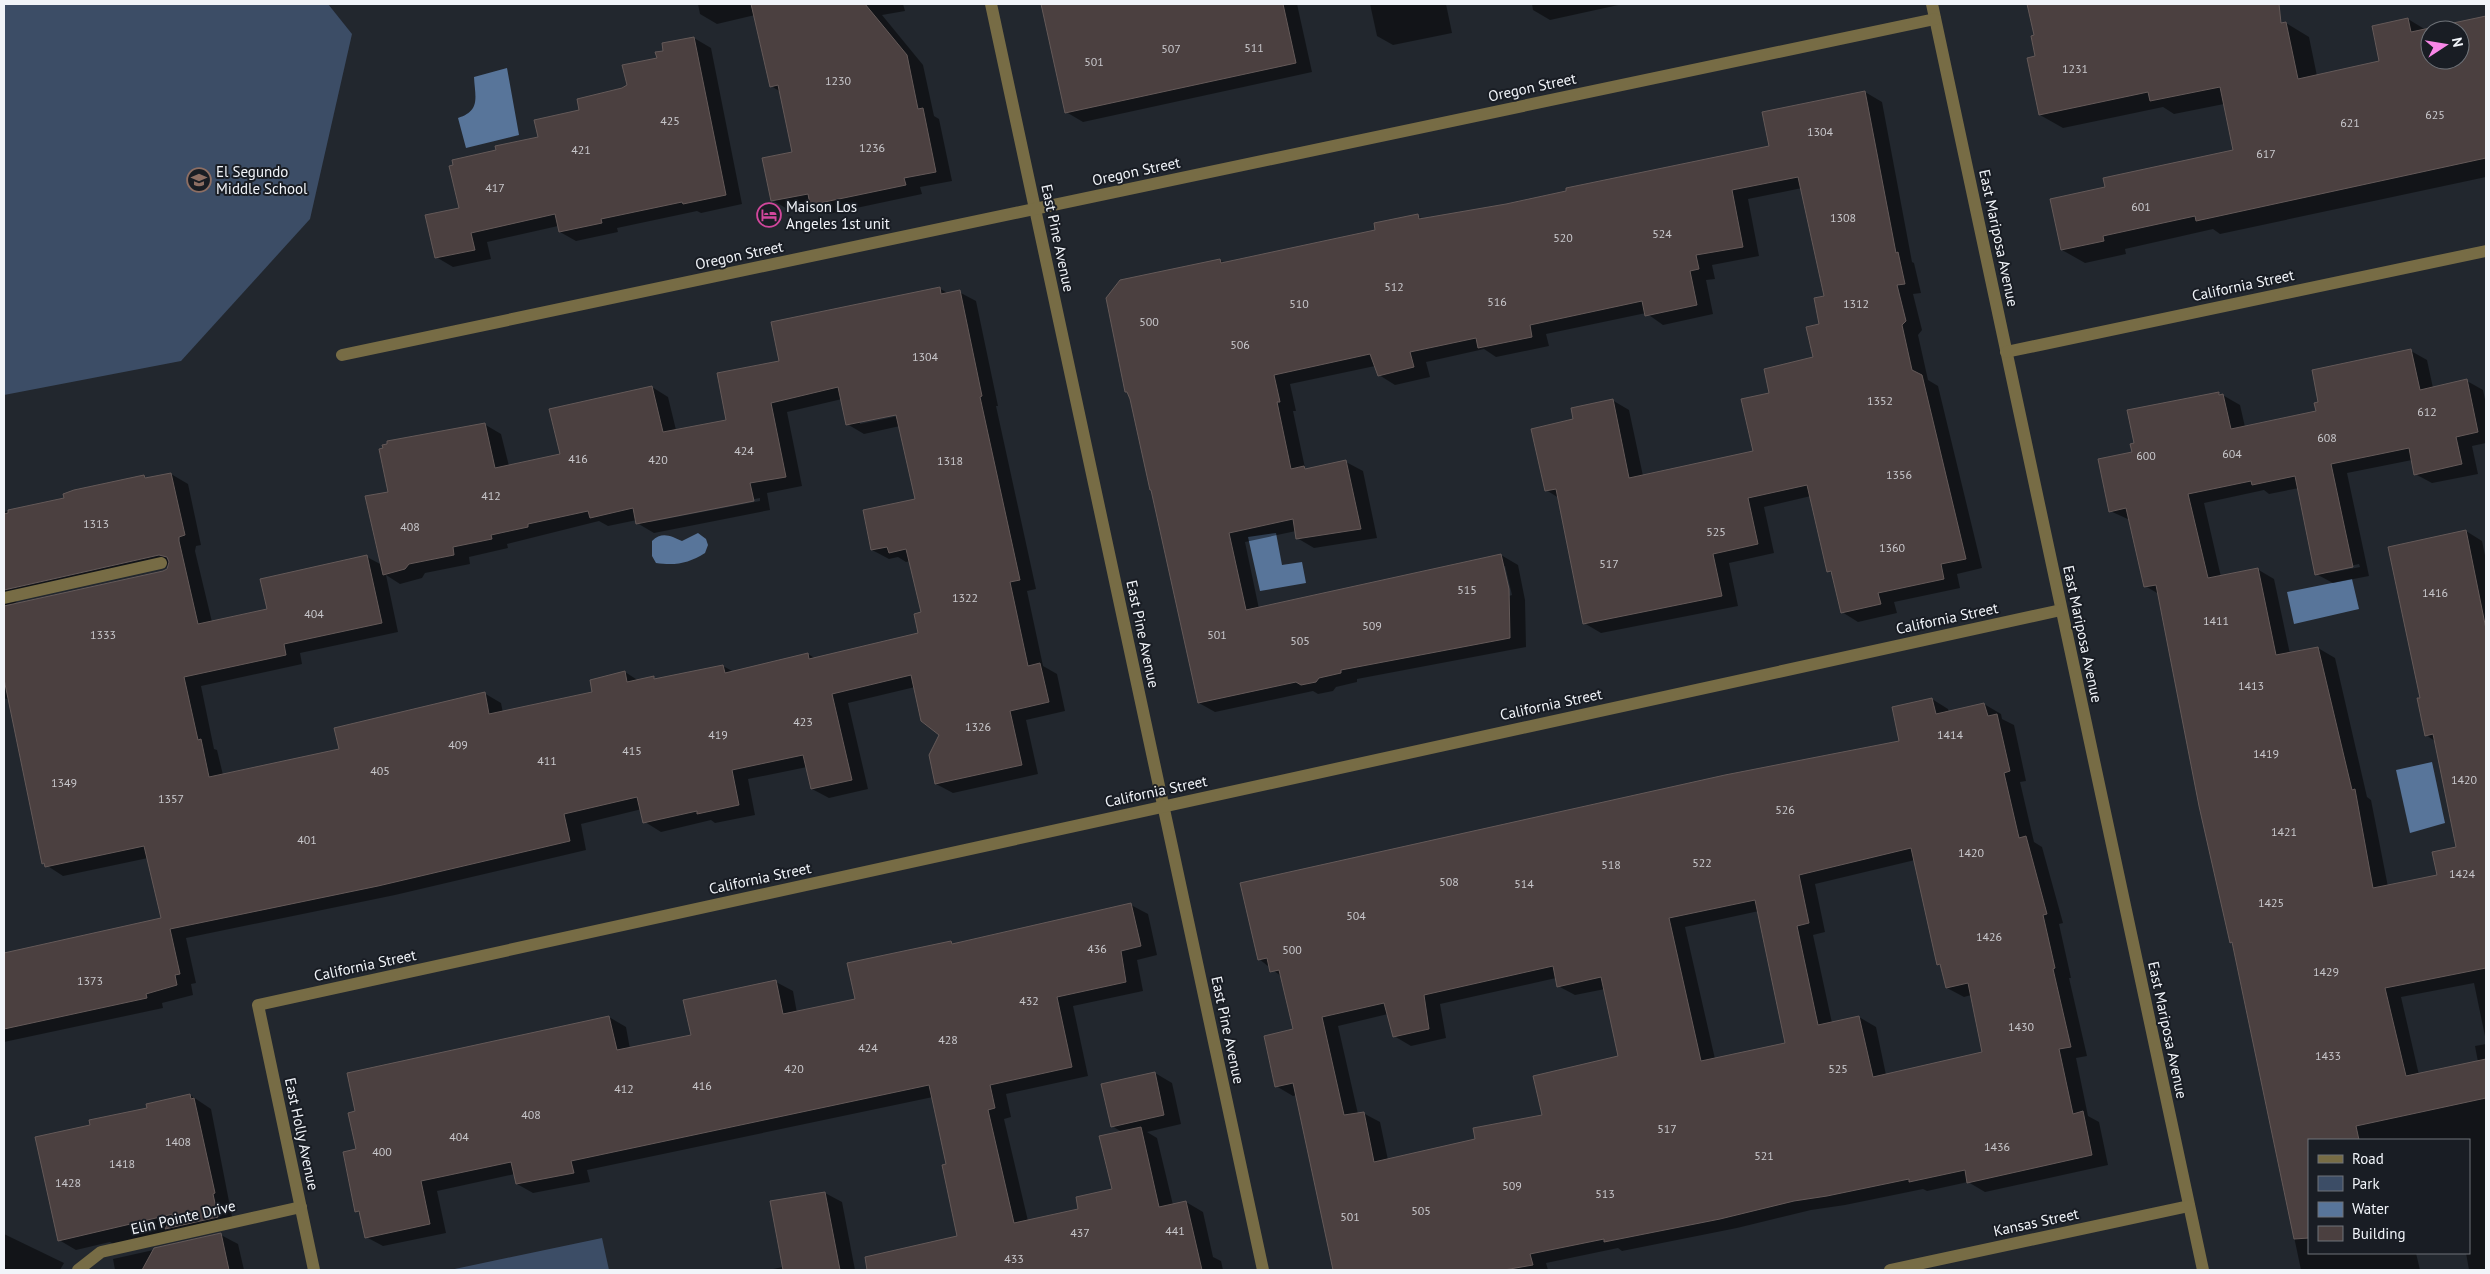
<svg xmlns="http://www.w3.org/2000/svg" width="2490" height="1274" viewBox="0 0 2490 1274" font-family="'PT Sans',sans-serif">
	<style>
		.green { fill: #3c4d66 }
		.water { fill: #58759a }
		.shadow { fill: #0007; fill-rule: evenodd }
		.building { fill: #4b4040; stroke: #645958; fill-rule: evenodd }
		.lines { fill: none; stroke-linecap: round; stroke-linejoin: round }
		.minor { stroke: #776c45; stroke-width: 12 }
		.labels { text-anchor: middle; dominant-baseline: central; stroke-width: 4; stroke-linejoin: round; paint-order: stroke }
		.number-label { font-size: 12px; fill: #c8c7cb }
		.street-label { font-size: 15px; fill: #f1f4f9; stroke: #191d24 }
		.poi-label { font-size: 15px; fill: #f1f4f9; stroke: #191d24; text-anchor: start }
	</style>
	<rect width="100%" height="100%" fill="#22272e"/>
	<g class="green">
		<path d="M4 4H328L352 34 310 219 181 361 4 395Z"/>
		<path d="M602 1238 609 1270H450Z"/>
	</g>
	<g class="water">
		<path d="M507 68 519 135 466 148 458 118C481 111 475 97 474 77Z"/>
		<path d="M698 533 706 539 708 545 705 553C689 563 676 566 656 563L652 556V541C662 531 671 536 682 541Z"/>
		<path d="M1276 533 1282 565 1302 562 1306 583 1260 591 1248 537Z"/>
		<path d="M2352 579 2359 609 2294 624 2287 592Z"/>
		<path d="M2432 762 2445 823 2410 833 2396 770Z"/>
	</g>
	<g class="shadow">
		<path d="M698 4H903L905 11 882 15 923 65 934 116 939 119 952 181 920 187 922 194 828 214 814 205 789 210 772 200 794 153 781 92 771 86 755 15 717 24 700 14Z"/>
		<path d="M1043 4H1297L1312 72 1083 122 1066 112Z"/>
		<path d="M1370 4H1446L1452 33 1393 45 1377 36Z"/>
		<path d="M1532 4H1623L1550 20 1533 10Z"/>
		<path d="M2029 4H2232L2239 33 2286 23 2309 37 2317 76 2381 62 2408 19 2426 30 2486 17V177L2220 234 2213 229 2125 249 2126 254 2085 263 2062 250 2106 188 2234 151 2224 104 2174 114 2163 107 2063 128 2040 115 2036 36ZM2430 30H2460V60H2430Z"/>
		<path d="M694 38 711 48 742 204 701 213 697 211 617 228 618 232 576 241 560 232 558 226 487 242 491 259 453 267 436 257 460 209 497 151 539 138 581 111 623 89 665 52Z"/>
		<path d="M1865 92 1882 102 1912 262 1914 263 1921 293 1913 294 1922 330 1918 335 1928 380 1938 386 1982 568 1957 574 1960 588 1894 602 1897 613 1858 622 1842 612 1833 574 1828 571 1811 496 1764 507 1774 553 1729 563 1738 606 1601 633 1584 623 1559 498 1546 490 1575 420 1612 400 1629 410 1643 476 1755 452 1771 394 1815 358 1825 297 1802 188 1748 199 1759 256 1712 265 1715 279 1706 280 1713 314 1663 325 1646 313 1546 334 1549 346 1496 357 1484 349 1426 362 1430 377 1395 385 1379 375 1375 366 1290 384 1296 411H1293L1305 468 1308 470 1346 462 1363 471 1377 538 1314 548 1297 538 1296 531 1245 542 1259 609 1501 555 1518 565 1525 600 1526 647 1357 679V682L1336 687 1333 691 1318 694 1313 691 1215 712 1199 703 1220 260 1225 263 1376 231 1417 216 1424 219 1506 205 1771 147ZM1503 566H1505L1512 595 1509 596Z"/>
		<path d="M939 288 949 294 959 292 976 301 998 406H996L1036 589 1027 591 1043 666 1057 674 1065 711 1026 720 1038 774 953 793 936 784 940 735 915 687 848 703 868 789 829 798 812 789 807 767 748 779 755 815 715 823 711 820 661 832 645 822 642 809 581 824 586 850 395 895 186 938 196 983 191 984 193 995 162 1003 163 1008 4 1042V954L163 919 148 858 63 876 43 863 9 700 4 698V512L65 499 144 476 149 479 171 474 188 484 201 545 196 546 195 551 212 622 268 610 367 557 382 565 389 493 484 424 501 434 509 466 561 455 652 387 668 397 676 430 727 421 780 361ZM842 399 847 424 864 434 900 426 917 500 872 550 889 559 898 557 906 562 910 561 922 613 919 634 816 659 808 654 734 672 723 666 657 680 653 678 639 681 625 672 594 693 503 713 501 703 484 693 340 750 223 775 217 750 214 749 201 686 302 664 300 653 398 632 386 575 400 584 422 578 425 573 470 564 469 557 508 548 507 544 599 521 608 526 637 520V523L654 533 770 510 767 493 802 486 787 412ZM902 412 903 415 860 424V421ZM760 498V501L650 522V520ZM169 566 163 572 13 605 19 599Z"/>
		<path d="M2411 351 2427 360 2433 388 2467 381 2483 390 2486 404V443L2472 446 2478 474 2432 483 2415 474 2412 460 2347 473 2369 576 2333 583 2316 574 2299 488 2269 494 2264 490 2204 503 2221 577 2257 569 2274 579 2290 654 2318 648 2335 658 2367 797 2371 800 2388 887 2439 876 2457 848 2435 741 2426 735 2421 698 2466 531 2482 541 2486 560V1041L2474 983 2401 997 2419 1075 2478 1062 2475 1046 2486 1044V1270H2469L2466 1253H2469V1140H2309V1253H2416L2420 1270H2301L2159 594 2145 586 2130 520 2110 511 2133 453 2219 393 2240 405 2245 427 2317 412ZM2359 564 2360 567 2329 573V571Z"/>
		<path d="M1932 699 1948 709 1949 712 1984 704 2001 714 2002 719 2014 725 2026 781 2020 782 2034 842 2042 847 2063 923 2059 924 2071 978H2069L2087 1056 2076 1058 2088 1116 2099 1122 2108 1165 1985 1192 1968 1182 1927 1191 1923 1189 1845 1205 1811 1210 1737 1228 1622 1251 1618 1248 1546 1263 1548 1270H1334L1297 1095 1293 1096 1276 1086 1295 1030 1282 977 1259 959 1901 742ZM1915 860 1938 964 1941 966 1947 988 1964 997 1971 995 1984 1053 1886 1075 1876 1027 1859 1017 1832 1023 1813 935 1825 932 1815 884ZM1759 911 1787 1044 1715 1059 1685 927ZM1556 978 1558 986 1575 995 1605 989 1619 1057 1543 1115 1477 1140 1388 1160 1380 1122 1363 1113 1358 1114 1338 1026 1388 1014 1394 1036 1411 1046 1446 1038 1440 1004Z"/>
		<path d="M1131 905 1148 914 1157 955 1137 960 1143 991 1073 1006 1088 1076 1006 1094 1011 1117 1004 1119 1028 1221 1080 1210 1113 1190 1122 1132 1112 1126 1155 1073 1172 1083 1181 1124 1147 1132 1157 1138 1173 1205 1186 1202 1203 1212 1213 1257 1221 1261 1223 1270H913L908 1249 959 1237 948 1165 933 1097 587 1170 590 1182 533 1193 517 1184 515 1174 437 1191 446 1233 383 1246 366 1237 360 1214 357 1211V1150L609 1017 626 1027 630 1049 692 1036 776 982 793 991 797 1013 856 1000 951 943 954 944Z"/>
		<path d="M190 1095 211 1109 234 1227 126 1251 110 1242 76 1250 59 1240 92 1126Z"/>
		<path d="M825 1193 842 1202 855 1270H768L783 1267Z"/>
		<path d="M4 1234 64 1263 60 1270H4Z"/>
		<path d="M221 1235 238 1244 244 1270H115L113 1259Z"/>
	</g>
	<g class="building">
		<path d="M751 4H865L907 55 918 109 923 108 936 172 904 178 906 185 810 205 808 194 771 201 762 158 792 152 778 85 770 87Z"/>
		<path d="M1041 4H1283L1296 63 1065 113Z"/>
		<path d="M2027 4H2279L2281 23 2286 22 2298 79 2379 61 2372 26 2408 18 2411 32 2486 16V158L2196 221 2195 216 2103 236 2104 241 2061 250 2050 199 2105 187 2103 178 2233 150 2220 87 2150 101 2148 92 2039 115 2027 58 2035 56 2031 36 2034 35ZM2430 30H2460V60H2430Z"/>
		<path d="M694 37 726 195 683 204 682 202 601 219 602 223 559 232 555 214 471 233 475 250 435 258 425 215 459 208 449 166 453 165 452 160 496 150 495 146 538 137 534 120 579 110 577 99 622 88 627 85 622 65 657 58 655 52 663 51 662 43Z"/>
		<path d="M1865 91 1896 253 1898 252 1905 284 1897 285 1906 321 1902 325 1912 370 1922 375 1966 559 1941 564 1944 579 1878 593 1881 604 1841 613 1831 571 1827 572 1807 485 1748 498 1758 544 1713 554 1722 596 1583 624 1556 489 1545 491 1531 429 1573 419 1571 408 1613 399 1629 478 1753 451 1741 399 1769 393 1764 369 1813 357 1806 327 1819 324 1814 298 1824 296 1798 177 1732 190 1743 247 1696 255 1699 269 1690 271 1697 305 1645 316 1642 301 1530 325 1532 337 1478 348 1476 338 1410 352 1414 367 1378 376 1370 354 1274 375 1280 402H1277L1291 469 1304 466 1305 469 1346 460 1361 529 1296 539 1293 519 1229 533 1246 610 1501 554 1509 589 1510 638 1341 670V673L1319 678 1316 682 1301 685 1296 682 1198 703 1151 490H1150L1130 399 1127 392H1125L1106 298 1120 280 1220 259 1221 263 1375 230 1374 223 1418 214 1419 219 1506 204 1566 191V188L1769 146 1762 112Z"/>
		<path d="M940 287 941 294 960 290 982 396 980 397 1020 580 1010 582 1028 666 1040 663 1049 702 1010 711 1022 765 935 784 929 755 939 735 921 721 911 675 832 694 852 780 811 789 803 755 732 770 739 805 697 814V811L643 823 637 797 564 814 570 841 378 886 170 929 180 974 175 975 177 985 146 994 147 998 4 1029V953L161 918 144 846 45 867 44 863 42 864 4 679V606L163 571 167 569 169 562 167 557 159 555 4 590V514L8 513V510L64 498 63 494 74 490 144 475 145 478 171 473 185 535 179 537V541L198 624 267 609 260 579 367 555 382 623 284 644 286 655 184 677 198 740 201 739 209 777 339 749 334 728 485 692 489 714 592 692 590 680 625 671 627 682 654 676V679L723 665 725 673 808 653 809 659 918 633 914 614 921 612 906 549 889 553 887 547 871 550 863 510 915 499 896 415 846 425 838 387 771 403 786 477 750 483 754 501 636 524 633 508 590 518 588 511 528 524V527L491 535 492 539 453 547 454 555 409 564 405 569 383 575 365 496 388 492 379 449 383 448 382 445 387 444V441L485 423 495 468 560 454 549 409 652 386 663 432 726 420 717 373 779 361 771 322Z"/>
		<path d="M2411 349 2420 390 2467 379 2478 432 2456 437 2462 464 2414 475 2409 448 2331 464 2353 567 2315 575 2295 476 2252 485 2251 481 2188 494 2208 578 2258 568 2276 655 2318 647 2352 790 2355 789 2373 888 2437 875 2432 852 2456 847 2433 734 2425 736 2417 698H2420L2388 547 2466 530 2486 629V968L2385 988 2406 1076 2486 1059V1098L2356 1126 2359 1140H2309V1238L2294 1239 2232 942 2230 943 2199 806 2156 585 2144 587 2126 508 2109 512 2098 459 2132 452 2130 444 2134 443 2127 410 2219 392V395L2223 394 2231 429 2316 411 2314 403 2318 402 2312 370Z"/>
		<path d="M1932 698 1936 714 1984 703 1988 716 1997 714 2010 771 2004 773 2019 838 2026 836 2047 914 2043 915 2055 968 2053 969 2071 1047 2059 1049 2073 1114 2083 1111 2092 1155 1967 1183 1965 1170 1909 1182V1179L1827 1196 1794 1201 1720 1219 1604 1242V1239L1530 1254 1533 1265 1504 1270H1333L1293 1083 1275 1087 1264 1036 1293 1029 1279 970 1270 972 1267 958 1258 960 1240 883 1725 775 1899 741 1892 707ZM1911 848 1937 965 1940 964 1946 988 1968 983 1982 1052 1873 1077 1859 1016 1818 1025 1797 926 1809 923 1799 875ZM1755 900 1785 1043 1701 1061 1669 918ZM1553 966 1557 987 1601 977 1618 1056 1533 1076 1542 1115 1473 1128 1475 1139 1374 1162 1364 1112 1344 1115 1322 1017 1384 1003 1393 1037 1429 1029 1424 995Z"/>
		<path d="M1131 903 1141 946 1121 951 1126 982 1057 997 1072 1067 990 1085 995 1108 988 1110 1014 1223 1078 1209 1076 1197 1112 1189 1099 1136 1141 1127 1159 1207 1186 1201 1202 1270H867L865 1257 957 1236 942 1165 946 1164 929 1085 571 1161 574 1173 516 1184 511 1162 421 1181 430 1224 365 1238 359 1211 355 1212 343 1152 356 1149 348 1113 355 1111 347 1073 609 1016 617 1050 691 1035 683 1000 776 980 783 1014 855 999 847 963 951 941 952 944Z"/>
		<path d="M1155 1072 1164 1115 1111 1127 1101 1084Z"/>
		<path d="M190 1094 191 1099 194 1098 215 1193 213 1194 218 1217 165 1229 173 1214 58 1241 35 1137 90 1125 89 1120 147 1108 146 1104Z"/>
		<path d="M825 1192 840 1270H783L770 1201Z"/>
		<path d="M221 1233 229 1270H142L154 1248Z"/>
	</g>
	<g class="lines">
		<g class="minor">
			<path d="M991 4 1263 1270"/>
			<path d="M1932 4 2203 1270"/>
			<path d="M2006 352 2486 251"/>
			<path d="M342 355 1935 19"/>
			<path d="M4 598 161 563"/>
			<path d="M78 1270 101 1252 301 1207"/>
			<path d="M314 1270 258 1005 2061 610"/>
			<path d="M1890 1270 2189 1206"/>
		</g>
	</g>
	<defs>
		<g id="school-ring" transform="scale(1.25)"><circle r="9.5" fill="#191d24" stroke="#8d6e63" stroke-width="1.5"/><path d="M0-5L7-2L0 1L-7-2ZM-4 1L0 2.5L4 1V4Q0 6-4 4Z" fill="#8d6e63"/></g>
		<g id="hotel-ring" transform="scale(1.25)"><circle r="9.5" fill="#191d24" stroke="#d1479c" stroke-width="1.5"/><path d="M-6-4.5h1.5V1H6V5H4.5V3h-9V5H-6ZM-4 0a1.8 1.8 0 1 1 3.6 0ZM.5 0V-2.5h3Q6-2.5 6 0Z" fill="#d1479c"/></g>
	</defs>
	<g fill-rule="evenodd">
		<use href="#school-ring" x="199" y="180"/>
		<use href="#hotel-ring" x="769" y="215"/>
	</g>
	<g class="labels">
		<g class="number-label">
			<text x="1254" y="47">511</text>
			<text x="1171" y="48">507</text>
			<text x="1094" y="61">501</text>
			<text x="2075" y="68">1231</text>
			<text x="838" y="80">1230</text>
			<text x="2435" y="114">625</text>
			<text x="670" y="120">425</text>
			<text x="2350" y="122">621</text>
			<text x="1820" y="131">1304</text>
			<text x="872" y="147">1236</text>
			<text x="581" y="149">421</text>
			<text x="2266" y="153">617</text>
			<text x="495" y="187">417</text>
			<text x="2141" y="206">601</text>
			<text x="1843" y="217">1308</text>
			<text x="1662" y="233">524</text>
			<text x="1563" y="237">520</text>
			<text x="1394" y="286">512</text>
			<text x="1497" y="301">516</text>
			<text x="1299" y="303">510</text>
			<text x="1856" y="303">1312</text>
			<text x="1149" y="321">500</text>
			<text x="1240" y="344">506</text>
			<text x="925" y="356">1304</text>
			<text x="1880" y="400">1352</text>
			<text x="2427" y="411">612</text>
			<text x="2327" y="437">608</text>
			<text x="744" y="450">424</text>
			<text x="2232" y="453">604</text>
			<text x="2146" y="455">600</text>
			<text x="578" y="458">416</text>
			<text x="658" y="459">420</text>
			<text x="950" y="460">1318</text>
			<text x="1899" y="474">1356</text>
			<text x="491" y="495">412</text>
			<text x="96" y="523">1313</text>
			<text x="410" y="526">408</text>
			<text x="1716" y="531">525</text>
			<text x="1892" y="547">1360</text>
			<text x="1609" y="563">517</text>
			<text x="1467" y="589">515</text>
			<text x="2435" y="592">1416</text>
			<text x="965" y="597">1322</text>
			<text x="314" y="613">404</text>
			<text x="2216" y="620">1411</text>
			<text x="1372" y="625">509</text>
			<text x="103" y="634">1333</text>
			<text x="1217" y="634">501</text>
			<text x="1300" y="640">505</text>
			<text x="2251" y="685">1413</text>
			<text x="803" y="721">423</text>
			<text x="978" y="726">1326</text>
			<text x="718" y="734">419</text>
			<text x="1950" y="734">1414</text>
			<text x="458" y="744">409</text>
			<text x="632" y="750">415</text>
			<text x="2266" y="753">1419</text>
			<text x="547" y="760">411</text>
			<text x="380" y="770">405</text>
			<text x="2464" y="779">1420</text>
			<text x="64" y="782">1349</text>
			<text x="171" y="798">1357</text>
			<text x="1785" y="809">526</text>
			<text x="2284" y="831">1421</text>
			<text x="307" y="839">401</text>
			<text x="1971" y="852">1420</text>
			<text x="1702" y="862">522</text>
			<text x="1611" y="864">518</text>
			<text x="2462" y="873">1424</text>
			<text x="1449" y="881">508</text>
			<text x="1524" y="883">514</text>
			<text x="2271" y="902">1425</text>
			<text x="1356" y="915">504</text>
			<text x="1989" y="936">1426</text>
			<text x="1097" y="948">436</text>
			<text x="1292" y="949">500</text>
			<text x="2326" y="971">1429</text>
			<text x="90" y="980">1373</text>
			<text x="1029" y="1000">432</text>
			<text x="2021" y="1026">1430</text>
			<text x="948" y="1039">428</text>
			<text x="868" y="1047">424</text>
			<text x="2328" y="1055">1433</text>
			<text x="794" y="1068">420</text>
			<text x="1838" y="1068">525</text>
			<text x="702" y="1085">416</text>
			<text x="624" y="1088">412</text>
			<text x="531" y="1114">408</text>
			<text x="1667" y="1128">517</text>
			<text x="459" y="1136">404</text>
			<text x="178" y="1141">1408</text>
			<text x="1997" y="1146">1436</text>
			<text x="382" y="1151">400</text>
			<text x="1764" y="1155">521</text>
			<text x="122" y="1163">1418</text>
			<text x="68" y="1182">1428</text>
			<text x="1512" y="1185">509</text>
			<text x="1605" y="1193">513</text>
			<text x="1421" y="1210">505</text>
			<text x="1350" y="1216">501</text>
			<text x="1175" y="1230">441</text>
			<text x="1080" y="1232">437</text>
			<text x="1014" y="1258">433</text>
		</g>
		<g class="street-label">
			<text transform="translate(1532 87) rotate(-12)">Oregon Street</text>
			<text transform="translate(1136 171) rotate(-12)">Oregon Street</text>
			<text transform="translate(1058 238) rotate(78)">East Pine Avenue</text>
			<text transform="translate(1999 238) rotate(78)">East Mariposa Avenue</text>
			<text transform="translate(739 255) rotate(-12)">Oregon Street</text>
			<text transform="translate(2243 285) rotate(-12)">California Street</text>
			<text transform="translate(1947 618) rotate(-12)">California Street</text>
			<text transform="translate(1143 634) rotate(78)">East Pine Avenue</text>
			<text transform="translate(2083 634) rotate(78)">East Mariposa Avenue</text>
			<text transform="translate(1551 704) rotate(-12)">California Street</text>
			<text transform="translate(1156 791) rotate(-12)">California Street</text>
			<text transform="translate(760 878) rotate(-12)">California Street</text>
			<text transform="translate(365 965) rotate(-12)">California Street</text>
			<text transform="translate(1228 1030) rotate(78)">East Pine Avenue</text>
			<text transform="translate(2168 1030) rotate(78)">East Mariposa Avenue</text>
			<text transform="translate(302 1134) rotate(78)">East Holly Avenue</text>
			<text transform="translate(183 1217) rotate(-13)">Elin Pointe Drive</text>
			<text transform="translate(2036 1222) rotate(-12)">Kansas Street</text>
		</g>
		<g class="poi-label">
			<text x="216" y="171">El Segundo<tspan x="216" dy="17">Middle School</tspan></text>
			<text x="786" y="206">Maison Los<tspan x="786" dy="17">Angeles 1st unit</tspan></text>
		</g>
	</g>
	<rect width="2490" height="1274" fill="none" stroke="#f1f4f9" stroke-width="10"/>
	<rect x="2308" y="1139" width="162" height="115" fill="#191d24" stroke="#6f7379"/>
	<rect x="2318" y="1155" width="25" height="8" fill="#776c45" stroke="#6f7379"/>
	<text x="2352" y="1164" font-size="15" fill="#f1f4f9">Road</text>
	<rect x="2318" y="1176" width="25" height="15" fill="#3c4d66" stroke="#6f7379"/>
	<text x="2352" y="1189" font-size="15" fill="#f1f4f9">Park</text>
	<rect x="2318" y="1202" width="25" height="15" fill="#58759a" stroke="#6f7379"/>
	<text x="2352" y="1214" font-size="15" fill="#f1f4f9">Water</text>
	<rect x="2318" y="1226" width="25" height="15" fill="#4b4040" stroke="#6f7379"/>
	<text x="2352" y="1239" font-size="15" fill="#f1f4f9">Building</text>
	<g transform="translate(2445 45) rotate(78)"><circle r="24" fill="#191d24" stroke="#6f7379"/>
	<path d="M0-4L9 19L0 12L-9 19Z" fill="#f987e8"/>
	<text y="-8" font-size="14" font-weight="bold" text-anchor="middle" fill="#f1f4f9">N</text>
	</g>
</svg>
